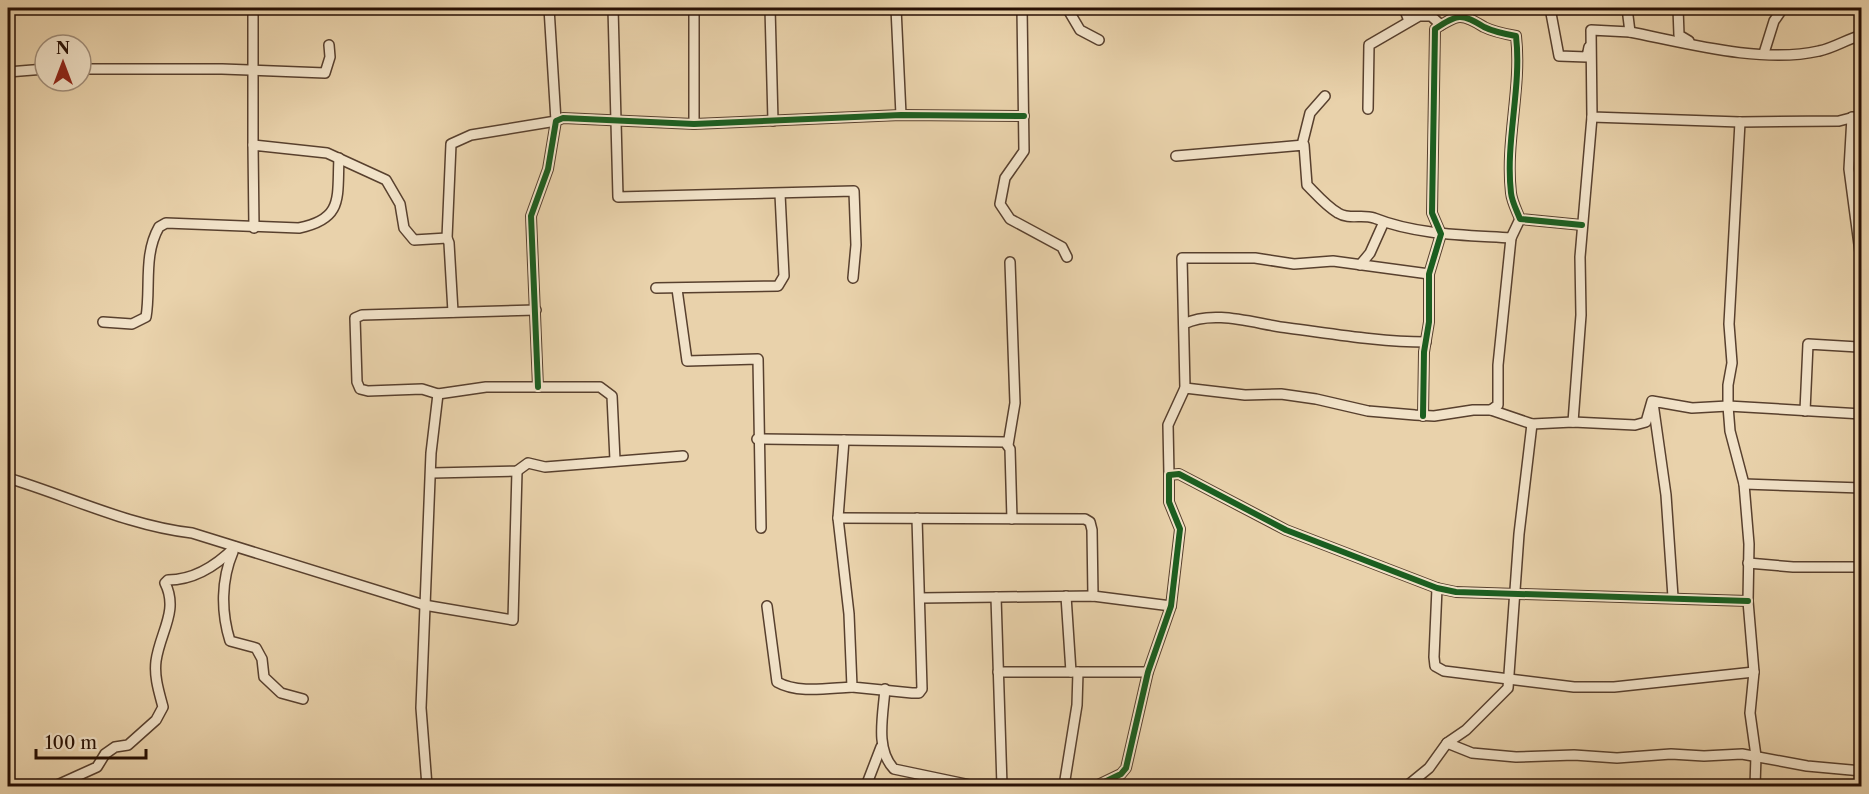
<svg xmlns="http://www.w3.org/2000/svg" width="1869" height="794" viewBox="0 0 1869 794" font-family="'Libre Caslon Text',serif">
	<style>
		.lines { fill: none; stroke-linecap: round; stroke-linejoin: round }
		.street-casing { stroke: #58402e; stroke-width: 12 }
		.street { stroke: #f1e2c8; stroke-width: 9 }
		.cycleway-casing { stroke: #f1e2c8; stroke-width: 10 }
		.cycleway { stroke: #1b5e20; stroke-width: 6 }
	</style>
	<rect width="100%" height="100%" fill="#e9d2ab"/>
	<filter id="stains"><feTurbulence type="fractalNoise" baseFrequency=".00333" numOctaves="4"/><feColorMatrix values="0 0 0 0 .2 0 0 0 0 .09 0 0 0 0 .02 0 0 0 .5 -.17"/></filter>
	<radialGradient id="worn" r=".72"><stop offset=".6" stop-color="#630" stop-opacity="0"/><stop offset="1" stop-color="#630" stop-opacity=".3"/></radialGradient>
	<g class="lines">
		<g class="street-casing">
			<g id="street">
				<path d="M613 8 618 197 854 191 856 245 853 278"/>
				<path d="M770 8 773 121"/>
				<path d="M896 8 901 115"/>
				<path d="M1022 8 1024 151 1005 178 1000 204 1010 219 1062 247 1067 257"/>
				<path d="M1067 8 1080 30 1099 40"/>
				<path d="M1404 8 1409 21"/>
				<path d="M1550 8 1559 56 1587 57 1589 47"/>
				<path d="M1627 8 1630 32 1591 30 1592 117 1740 122 1839 121 1862 115"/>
				<path d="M1678 8 1679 35 1689 41"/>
				<path d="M1630 32C1686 43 1762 64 1819 51 1834 48 1847 39 1862 35"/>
				<path d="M1764 53 1774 21 1783 8"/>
				<path d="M81 69H222L325 73 330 57 329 45"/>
				<path d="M8 72 45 69"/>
				<path d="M1368 109 1369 45 1419 16H1431L1441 25"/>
				<path d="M1852 117 1849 169 1862 267"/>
				<path d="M1740 122 1729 324 1732 363 1728 385V406L1730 431 1744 484 1749 544 1748 601 1754 672 1750 713 1756 756 1755 786"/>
				<path d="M694 124V8"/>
				<path d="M253 145V8"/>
				<path d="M1302 145 1310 113 1325 96"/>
				<path d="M1176 156 1304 145 1307 185C1316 194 1326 206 1338 213 1349 220 1362 214 1374 218 1417 235 1465 235 1511 238"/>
				<path d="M254 228 253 145 327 153 386 180 400 204 404 228 414 240 447 238"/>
				<path d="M1360 265 1370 253 1383 224"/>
				<path d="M656 288 778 286 784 276 780 194"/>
				<path d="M677 289 687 361 758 359 761 528"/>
				<path d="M536 310 362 315 355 318 357 382 360 389 368 391 422 389 438 394 486 387H600L612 396 615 460"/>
				<path d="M453 312 449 243 447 238 451 144 471 135 556 121 549 8"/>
				<path d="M103 322 132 324 146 317C151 288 143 255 159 227L166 223 299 228C344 219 337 197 339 158"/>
				<path d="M1184 324C1214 309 1255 324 1288 328 1334 334 1380 342 1426 342"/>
				<path d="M538 387 531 216 548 169 556 121 563 118 694 124 901 115 1024 116"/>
				<path d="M1185 388 1245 395 1281 394 1316 399 1368 411 1415 415 1434 416 1473 410H1491L1532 424 1573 422 1635 425 1646 422 1652 401 1692 408 1728 406 1862 414"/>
				<path d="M1653 403 1666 495 1673 597"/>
				<path d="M1491 410 1498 405V365L1511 238 1520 219"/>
				<path d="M1805 411 1808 344 1858 347 1862 345"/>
				<path d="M1423 416 1424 352 1429 322V274L1441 234 1432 213 1435 29C1458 14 1461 13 1484 27 1494 32 1505 34 1516 36 1522 88 1505 141 1511 193 1512 202 1517 211 1520 219L1582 225"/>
				<path d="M1573 422 1581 315 1580 257 1592 117"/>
				<path d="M757 439 1005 442 1010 449 1012 519"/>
				<path d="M844 440 838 518 849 614 852 687 912 693H919L922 689 917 518"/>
				<path d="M1008 445 1015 403 1010 262"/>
				<path d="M432 473 517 471 528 463 545 467 683 456"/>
				<path d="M1169 475 1168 425 1185 388 1182 258H1255L1294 264 1333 261 1429 274"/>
				<path d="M8 478C68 496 129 526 192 533L424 605 513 620 517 471"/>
				<path d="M1744 484 1862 488"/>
				<path d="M838 518 1085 519 1090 522 1092 530 1093 596"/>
				<path d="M233 552C221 580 221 612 230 641L256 648 262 659 264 677 281 693 303 699"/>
				<path d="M1748 563 1793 567H1862"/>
				<path d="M1437 588 1434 657 1435 666 1444 671 1574 687H1614L1754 672"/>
				<path d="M1066 596 1071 672"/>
				<path d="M996 597 1002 786"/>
				<path d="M920 598 1093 596 1171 606"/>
				<path d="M767 606 777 682C798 694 829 688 852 687"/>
				<path d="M998 672H1148"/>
				<path d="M885 689C883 716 875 749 894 769L975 786"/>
				<path d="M1447 743 1472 753 1516 757 1574 755 1617 758 1671 754 1704 756 1742 754 1807 766 1862 771"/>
				<path d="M55 786 97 767 105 754 115 747 128 745 156 720 163 707C159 692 154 677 156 661 160 632 179 611 165 583L168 580C194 580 217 565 235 547"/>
				<path d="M427 786 421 708 431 453 438 394"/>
				<path d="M866 786 881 747"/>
				<path d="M1064 786 1077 705 1078 672"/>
				<path d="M1096 786 1121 774 1126 768 1148 672 1171 606 1180 529 1169 502V475L1179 474 1286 530 1437 588 1456 592 1748 601"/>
				<path d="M1407 786 1429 768 1447 743 1466 730 1508 688 1519 534 1532 424"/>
			</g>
		</g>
		<use href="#street" class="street"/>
		<g class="cycleway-casing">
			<g id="cycleway">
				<path d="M538 387 531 216 548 169 556 121 563 118 694 124 901 115 1024 116"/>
				<path d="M1423 416 1424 352 1429 322V274L1441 234 1432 213 1435 29C1458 14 1461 13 1484 27 1494 32 1505 34 1516 36 1522 88 1505 141 1511 193 1512 202 1517 211 1520 219L1582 225"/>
				<path d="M1096 786 1121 774 1126 768 1148 672 1171 606 1180 529 1169 502V475L1179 474 1286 530 1437 588 1456 592 1748 601"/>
			</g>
		</g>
		<use href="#cycleway" class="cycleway"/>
	</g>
	<rect width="1869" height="794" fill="none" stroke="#e9d2ab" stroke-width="30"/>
	<rect x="9" y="9" width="1851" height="776" fill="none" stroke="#281004" stroke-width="3"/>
	<rect x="15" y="15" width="1839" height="764" fill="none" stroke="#281004" stroke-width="1.5"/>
	<g transform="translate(63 63)"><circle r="28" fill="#f1e2c8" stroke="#a18e7a" stroke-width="1.5"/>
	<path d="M0-4.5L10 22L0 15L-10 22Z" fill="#8f2418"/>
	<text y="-9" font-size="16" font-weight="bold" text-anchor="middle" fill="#281004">N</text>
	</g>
	<path d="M36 749v9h110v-9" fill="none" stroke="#281004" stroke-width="3"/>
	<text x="45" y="749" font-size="18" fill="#281004" stroke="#f1e2c8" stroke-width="4.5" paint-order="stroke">100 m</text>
	<rect width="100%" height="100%" filter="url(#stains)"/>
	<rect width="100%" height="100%" fill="url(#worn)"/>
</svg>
